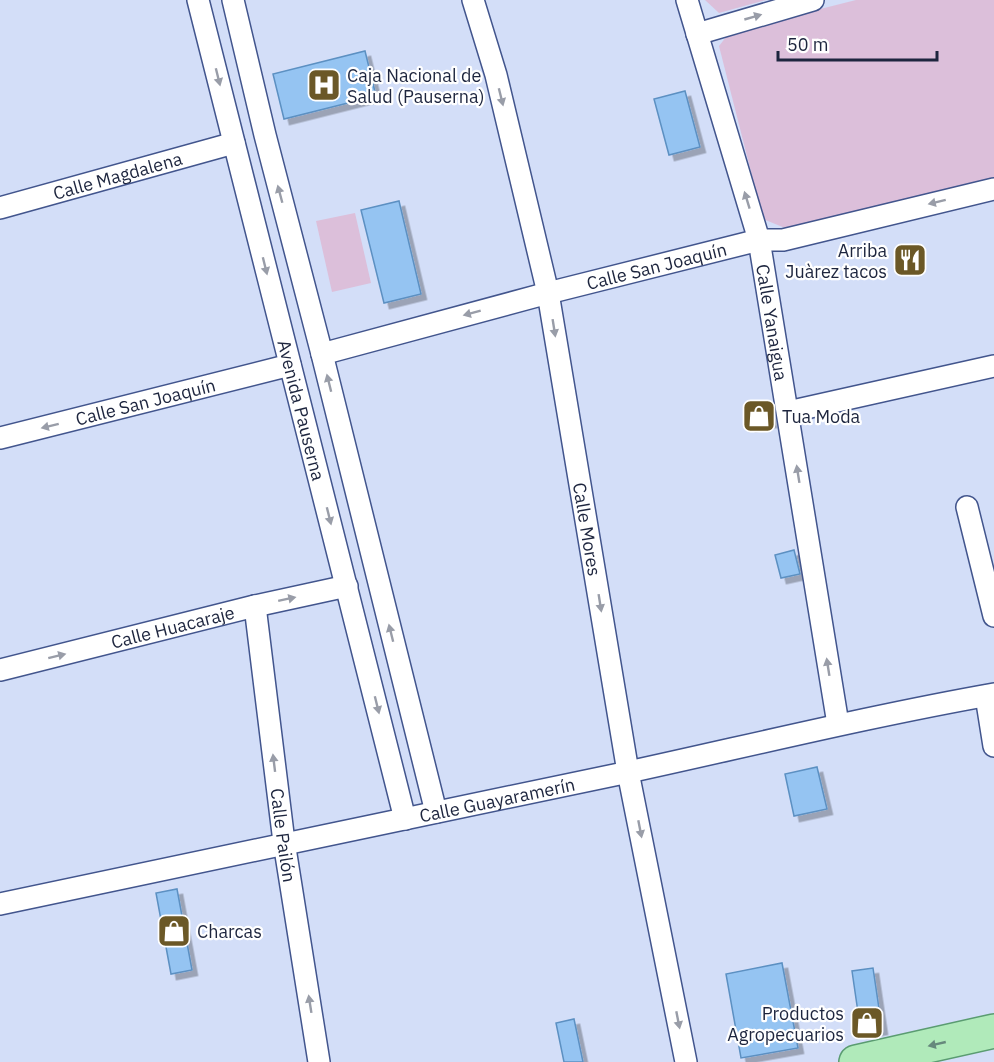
<svg xmlns="http://www.w3.org/2000/svg" width="994" height="1062" viewBox="0 0 994 1062" font-family="'IBM Plex Sans',sans-serif">
	<style>
		.green { fill: #dcbfda }
		.building { fill: #95c4f2; stroke: #5c90c2; stroke-width: 1.5; filter: url(#shadow) }
		.lines { fill: none; stroke-linecap: round; stroke-linejoin: round }
		.minor-casing { stroke: #42558d; stroke-width: 24 }
		.primary-casing { stroke: #5a9c71; stroke-width: 36 }
		.minor { stroke: #fff; stroke-width: 21 }
		.primary { stroke: #b0eaba; stroke-width: 33 }
		.oneway { fill: #999da8 }
		.oneway2 { fill: #66887c }
		.labels { text-anchor: middle; dominant-baseline: central; stroke-width: 4.5; stroke-linejoin: round; paint-order: stroke }
		.poi-label { font-size: 18px; fill: #1d253e; stroke: #fff; text-anchor: start }
		.street-label { font-size: 18px; fill: #1d253e; stroke: #fff }
	</style>
	<defs>
		<filter id="shadow"><feDropShadow dx="5.5" dy="5.5" stdDeviation="0" flood-color="#0004"/></filter>
	</defs>
	<rect width="100%" height="100%" fill="#d3def8"/>
	<g class="green">
		<path d="M705 0H766L719 13Z"/>
		<path d="M856 0H994V177L785 228 763 219 719 46 730 32Z"/>
		<path d="M355 213 371 283 332 292 316 221Z"/>
	</g>
	<g class="building">
		<path d="M365 51 376 96 284 119 273 74Z"/>
		<path d="M685 91 700 147 669 155 654 99Z"/>
		<path d="M399 201 421 294 384 303 361 210Z"/>
		<path d="M768 406 771 422 750 426 747 410Z"/>
		<path d="M794 550 800 574 781 578 775 555Z"/>
		<path d="M817 767 827 809 794 816 785 774Z"/>
		<path d="M177 889 192 970 171 974 156 893Z"/>
		<path d="M782 963 798 1048 741 1058 726 974Z"/>
		<path d="M873 968 882 1029 861 1033 852 971Z"/>
		<path d="M574 1019 583 1062H564L556 1023Z"/>
	</g>
	<g class="lines">
		<g class="minor-casing">
			<g id="minor">
				<path id="s1" d="M198 0 405 819"/>
				<path d="M233 0 265 135 322 354 436 812"/>
				<path id="s2" d="M473 0 496 75 548 293 628 772 686 1062"/>
				<path id="s3" d="M687 0 759 240 838 724"/>
				<path d="M697 34 813 0"/>
				<path id="s4" d="M0 208 234 143"/>
				<path id="s5" d="M322 354 548 293 759 240H783L994 189"/>
				<path d="M788 412 994 366"/>
				<path id="s6" d="M0 438 290 365"/>
				<path d="M967 507 994 616"/>
				<path id="s7" d="M255 606 284 842 319 1062"/>
				<path id="s8" d="M0 670 255 606 347 586"/>
				<path d="M986 696 994 746"/>
				<path id="s9" d="M0 904C208 859 416 817 624 773 748 746 870 716 994 694"/>
			</g>
		</g>
		<g class="primary-casing">
			<path id="primary" d="M856 1062 994 1031"/>
		</g>
		<use href="#minor" class="minor"/>
		<use href="#primary" class="primary"/>
	</g>
	<defs><path id="oneway-solid" d="M-6-.8H1V-3.2L6.5 0L1 3.2V.8H-6Z" transform="scale(1.5)"/></defs>
	<g class="oneway">
		<use href="#oneway-solid" transform="translate(753 17) rotate(-16)"/>
		<use href="#oneway-solid" transform="translate(218 77) rotate(76)"/>
		<use href="#oneway-solid" transform="translate(501 97) rotate(76)"/>
		<use href="#oneway-solid" transform="translate(280 194) rotate(-105)"/>
		<use href="#oneway-solid" transform="translate(747 200) rotate(-107)"/>
		<use href="#oneway-solid" transform="translate(937 202) rotate(166)"/>
		<use href="#oneway-solid" transform="translate(265 266) rotate(76)"/>
		<use href="#oneway-solid" transform="translate(472 313) rotate(165)"/>
		<use href="#oneway-solid" transform="translate(554 328) rotate(81)"/>
		<use href="#oneway-solid" transform="translate(329 383) rotate(-104)"/>
		<use href="#oneway-solid" transform="translate(50 426) rotate(166)"/>
		<use href="#oneway-solid" transform="translate(798 474) rotate(-99)"/>
		<use href="#oneway-solid" transform="translate(329 516) rotate(76)"/>
		<use href="#oneway-solid" transform="translate(287 599) rotate(-12)"/>
		<use href="#oneway-solid" transform="translate(600 603) rotate(81)"/>
		<use href="#oneway-solid" transform="translate(391 633) rotate(-104)"/>
		<use href="#oneway-solid" transform="translate(57 656) rotate(-14)"/>
		<use href="#oneway-solid" transform="translate(828 667) rotate(-99)"/>
		<use href="#oneway-solid" transform="translate(377 705) rotate(76)"/>
		<use href="#oneway-solid" transform="translate(274 763) rotate(-97)"/>
		<use href="#oneway-solid" transform="translate(640 829) rotate(79)"/>
		<use href="#oneway-solid" transform="translate(310 1004) rotate(-99)"/>
		<use href="#oneway-solid" transform="translate(678 1020) rotate(79)"/>
	</g>
	<use class="oneway2" href="#oneway-solid" transform="translate(937 1044) rotate(167)"/>
	<defs>
		<g id="hospital-square" transform="scale(1.725)"><rect x="-9" y="-9" width="18" height="18" rx="4" fill="#6b5827" stroke="#fff"/><path d="M-5-5h3v3.5h4V-5h3V5h-3V1.5h-4V5h-3Z" fill="#fff"/></g>
		<g id="restaurant-square" transform="scale(1.725)"><rect x="-9" y="-9" width="18" height="18" rx="4" fill="#6b5827" stroke="#fff"/><path d="M-5-6h1v4h1v-4h1v4h1v-4h1v5L-1.5 .5V6h-2V.5L-5-1ZM5-6V6H3V1.5H1.5Q1.5-4 5-6Z" fill="#fff"/></g>
		<g id="shop-square" transform="scale(1.725)"><rect x="-9" y="-9" width="18" height="18" rx="4" fill="#6b5827" stroke="#fff"/><path d="M-5-2.5h2.3a2.7 3.5 0 0 1 5.4 0H5L5.5 6h-11ZM-1.5-2.5h3a1.5 2.3 0 0 0-3 0Z" fill="#fff"/></g>
	</defs>
	<g fill-rule="evenodd">
		<use href="#hospital-square" x="324" y="85"/>
		<use href="#restaurant-square" x="910" y="260"/>
		<use href="#shop-square" x="759" y="416"/>
		<use href="#shop-square" x="174" y="931"/>
		<use href="#shop-square" x="867" y="1023"/>
	</g>
	<g class="labels">
		<g class="poi-label">
			<text x="347" y="75">Caja Nacional de<tspan x="347" dy="21">Salud (Pauserna)</tspan></text>
			<text x="887" y="250" text-anchor="end">Arriba<tspan x="887" dy="21">Juàrez tacos</tspan></text>
			<text x="782" y="416">Tua Moda</text>
			<text x="197" y="931">Charcas</text>
			<text x="844" y="1013" text-anchor="end">Productos<tspan x="844" dy="21">Agropecuarios</tspan></text>
		</g>
		<g class="street-label">
			<text stroke="none"><textPath href="#s4" startOffset="122">Calle Magdalena</textPath></text>
			<text stroke="none"><textPath href="#s5" startOffset="346">Calle San Joaquín</textPath></text>
			<text stroke="none"><textPath href="#s3" startOffset="334">Calle Yanaigua</textPath></text>
			<text stroke="none"><textPath href="#s6" startOffset="150">Calle San Joaquín</textPath></text>
			<text stroke="none"><textPath href="#s1" startOffset="423">Avenida Pauserna</textPath></text>
			<text stroke="none"><textPath href="#s2" startOffset="542">Calle Mores</textPath></text>
			<text stroke="none"><textPath href="#s8" startOffset="178">Calle Huacaraje</textPath></text>
			<text stroke="none"><textPath href="#s9" startOffset="508">Calle Guayaramerín</textPath></text>
			<text stroke="none"><textPath href="#s7" startOffset="231">Calle Pailón</textPath></text>
		</g>
	</g>
	<path d="M778 51v9h159v-9" fill="none" stroke="#1d253e" stroke-width="3"/>
	<text x="787" y="51" font-size="18" fill="#1d253e" stroke="#ffffff" stroke-width="4.5" paint-order="stroke">50 m</text>
</svg>
